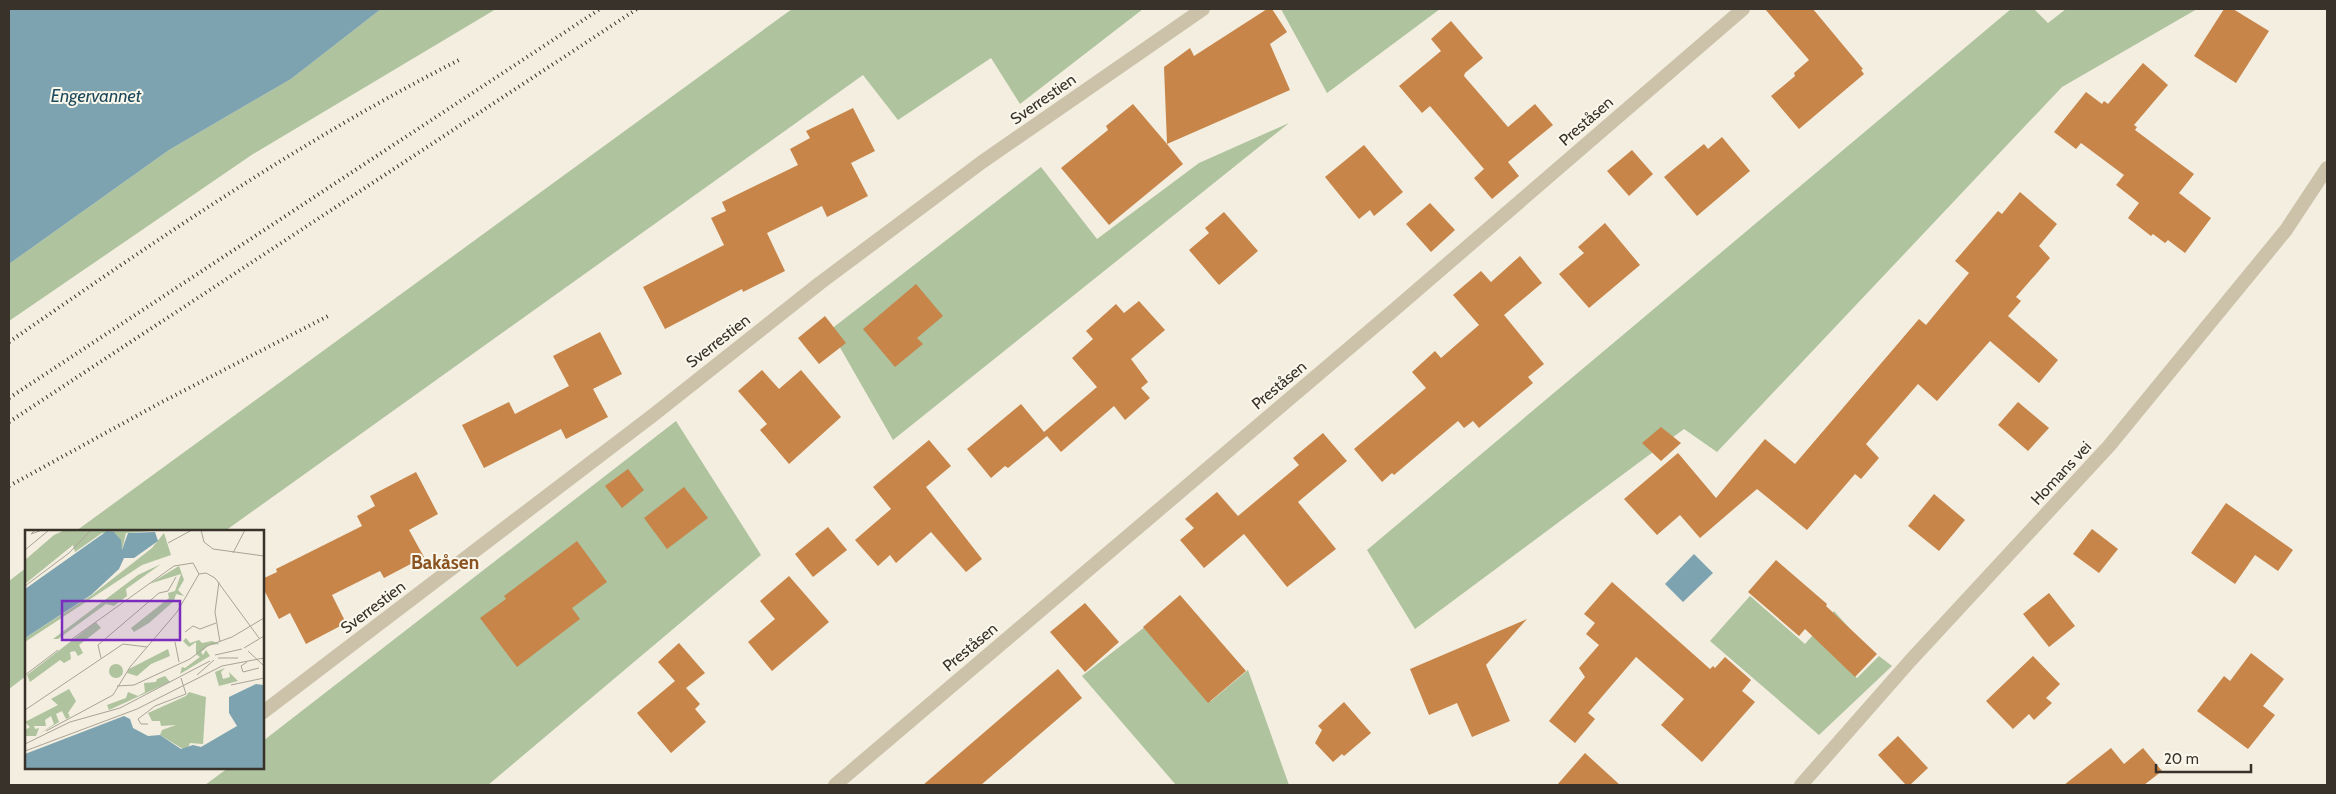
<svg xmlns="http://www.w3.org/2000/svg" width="2336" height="794" viewBox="0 0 2336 794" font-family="Cabin,sans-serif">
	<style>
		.green { fill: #aec39e }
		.water { fill: #7da3b1 }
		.building { fill: #c78549 }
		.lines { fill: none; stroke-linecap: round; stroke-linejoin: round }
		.minor { stroke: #ccc2aa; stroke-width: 14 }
		.rail { stroke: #39322a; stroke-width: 4; stroke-dasharray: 1 4; stroke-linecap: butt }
		.labels { text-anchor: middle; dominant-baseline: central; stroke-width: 4; stroke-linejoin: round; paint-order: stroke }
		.street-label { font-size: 16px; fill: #39322a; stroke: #faf7ec }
		.water-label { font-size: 18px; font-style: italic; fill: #1e4a5c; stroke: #faf7ec }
		.quarter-label { font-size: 19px; font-weight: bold; fill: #8a5322; stroke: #faf7ec }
		.inset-road { fill: none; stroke: #a9a397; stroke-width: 1 }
		.view { fill: #7b2cbf; fill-opacity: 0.15; stroke: #7b2cbf; stroke-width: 2.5 }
		.inset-edge { fill: none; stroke: #39322a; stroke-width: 2.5 }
	</style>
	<rect width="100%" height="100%" fill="#f3eedf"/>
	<g class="green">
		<path d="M381 9H496L253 154 9 321V264L169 150 291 79Z"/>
		<path d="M792 9H1143L1020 104 991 58 898 120 863 75 225 531H76Z"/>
		<path d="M1281 9H1440L1327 93Z"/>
		<path d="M2011 9H2034L2048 23 2066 9H2197L2062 87 1717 452 1684 429 1415 629 1367 550Z"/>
		<path d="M1289 123 893 440 830 330 1041 167 1097 239 1199 163Z"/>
		<path d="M676 421 761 555 488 785H205L228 768H262L263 741Z"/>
		<path d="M26 568V676L9 689V581Z"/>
		<path d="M1750 596 1805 644 1834 611 1851 630 1830 652 1857 678 1879 656 1892 666 1819 735 1710 641Z"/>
		<path d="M1146 626 1211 701 1248 670 1289 785H1176L1082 676Z"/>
	</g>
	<g class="water">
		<path d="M9 9H381L291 79 169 150 9 264Z"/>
		<path d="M1694 554 1713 573 1683 602 1665 584Z"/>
	</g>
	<g class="building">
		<path d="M1267 9H1272L1287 32 1270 44 1290 90 1167 144 1183 164 1109 225 1061 168 1108 130 1106 126 1133 104 1167 144 1164 67 1190 48 1194 56Z"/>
		<path d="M1765 9H1813L1863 69 1861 70 1864 74 1799 129 1771 96 1795 76 1794 73 1809 60Z"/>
		<path d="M2224 9H2233L2269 31 2236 83 2194 56Z"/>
		<path d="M1451 21 1483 58 1465 73 1464 76 1508 127 1535 104 1553 125 1508 162 1519 176 1492 199 1474 178 1484 169 1430 106 1422 113 1399 86 1441 51 1431 39Z"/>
		<path d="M2143 63 2168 85 2134 125 2137 127 2135 130 2194 174 2179 193 2211 218 2185 253 2168 240 2165 243 2153 234 2151 236 2128 218 2139 203 2116 185 2124 175 2081 143 2076 149 2054 132 2086 92 2102 104 2104 101 2108 104Z"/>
		<path d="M853 108 875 151 851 163 868 196 827 217 822 206 767 233 785 271 743 292 742 289 665 329 643 287 724 245 711 218 726 211 722 202 798 165 790 149 810 138 806 131Z"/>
		<path d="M1722 137 1750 171 1697 216 1664 177 1704 144 1708 149Z"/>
		<path d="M1364 145 1403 192 1374 216 1370 210 1359 219 1325 177Z"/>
		<path d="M1632 150 1653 174 1629 196 1607 171Z"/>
		<path d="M2020 192 2057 224 2039 246 2050 258 2016 297 2021 301 2008 316 2058 360 2039 383 1990 341 1937 401 1918 384 1866 444 1879 458 1861 479 1855 474 1807 530 1757 489 1700 538 1680 515 1657 535 1624 499 1678 453 1716 498 1765 439 1795 464 1919 319 1926 325 1969 273 1955 261 1998 211 2002 214Z"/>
		<path d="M1430 203 1455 230 1431 252 1406 224Z"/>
		<path d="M1224 212 1258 251 1219 285 1189 250 1209 233 1205 228Z"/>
		<path d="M1605 223 1640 265 1589 308 1559 274 1584 253 1578 247Z"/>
		<path d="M1520 256 1542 283 1504 315 1544 364 1528 377 1533 383 1479 428 1473 421 1464 428 1458 421 1394 475 1392 473 1382 482 1354 449 1426 388 1412 372 1435 351 1441 358 1479 325 1453 295 1481 271 1491 282Z"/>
		<path d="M916 284 943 316 917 338 923 344 895 367 863 329Z"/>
		<path d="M1139 301 1165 330 1131 359 1148 382 1141 388 1150 398 1125 420 1114 406 1061 452 1047 436 1008 468 1005 466 991 478 967 449 1021 404 1044 432 1097 387 1072 358 1093 339 1086 331 1116 304 1124 313Z"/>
		<path d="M825 316 846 343 819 364 798 338Z"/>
		<path d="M600 332 622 374 593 389 608 417 566 439 561 429 484 468 462 425 509 402 515 414 569 386 553 356Z"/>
		<path d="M762 370 779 389 801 370 841 417 789 464 760 430 767 424 738 391Z"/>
		<path d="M2018 402 2049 428 2028 451 1998 425Z"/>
		<path d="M1661 427 1681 443 1661 461 1642 443Z"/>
		<path d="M1323 433 1347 461 1298 502 1336 549 1287 587 1244 534 1204 568 1180 540 1194 528 1185 519 1217 492 1238 516 1299 465 1293 458Z"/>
		<path d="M929 440 951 466 926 487 982 559 966 572 931 532 896 563 890 555 878 566 855 540 891 509 873 487Z"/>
		<path d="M628 469 644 490 622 508 605 486Z"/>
		<path d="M416 472 438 514 409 530 424 557 384 578 380 571 332 595 346 623 306 644 290 613 279 619 262 586V579L277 572 276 569 362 526 357 516 375 506 370 496Z"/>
		<path d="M684 487 708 518 667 549 644 518Z"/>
		<path d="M1934 494 1965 520 1939 551 1908 526Z"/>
		<path d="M2226 503 2293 550 2278 571 2255 555 2235 584 2191 553Z"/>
		<path d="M828 527 847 550 813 577 795 554Z"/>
		<path d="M2092 529 2118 549 2099 573 2073 554Z"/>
		<path d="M577 541 607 582 572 608 580 619 517 667 480 618 506 599 504 596Z"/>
		<path d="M1776 560 1827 604 1826 606 1877 654 1855 677 1805 629 1799 636 1748 592Z"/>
		<path d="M789 576 829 622 772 671 748 642 775 619 760 601Z"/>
		<path d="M1612 582 1710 669 1713 666 1715 668 1725 657 1751 680 1742 691 1755 702 1702 762 1661 725 1684 699 1636 657 1588 713 1595 719 1575 743 1549 721 1585 677 1579 668 1599 645 1586 634 1595 623 1584 614Z"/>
		<path d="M2049 593 2075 626 2049 647 2023 614Z"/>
		<path d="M1180 595 1246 671 1208 703 1143 627Z"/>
		<path d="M1085 603 1119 642 1085 672 1050 632Z"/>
		<path d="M1527 619 1486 665 1510 721 1472 737 1457 703 1429 715 1410 669Z"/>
		<path d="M679 643 705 673 686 688 700 704 695 709 706 722 671 753 637 713 675 681 658 662Z"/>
		<path d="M2251 653 2284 679 2263 706 2275 715 2248 749 2197 711 2224 676 2230 681Z"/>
		<path d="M2033 656 2060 684 2046 698 2052 703 2034 720 2029 714 2013 729 1986 701Z"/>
		<path d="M1058 669 1082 698 981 785H923Z"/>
		<path d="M1344 702 1371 733 1344 756 1342 754 1333 762 1315 743 1322 730 1318 726Z"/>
		<path d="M1898 736 1928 768 1910 785H1906L1878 755Z"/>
		<path d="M2111 748 2124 764 2143 748 2162 771 2144 785H2064Z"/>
		<path d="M1585 753 1620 785H1557Z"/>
	</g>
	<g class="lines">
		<g class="minor">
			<path d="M262 713 652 416 820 283 982 162 1203 9"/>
			<path d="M835 785 1394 310 1743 9"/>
			<path d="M1801 785 1910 661 2109 446 2286 230 2327 168"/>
		</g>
		<g class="rail">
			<path d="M9 342C155 241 303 139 461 59"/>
			<path d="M9 398 600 9"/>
			<path d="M9 422 637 9"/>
			<path d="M9 486 160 403 328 316"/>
		</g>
	</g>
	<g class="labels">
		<g class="street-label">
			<text transform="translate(1043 99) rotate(-35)">Sverrestien</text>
			<text transform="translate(1586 121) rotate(-41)">Preståsen</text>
			<text transform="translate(718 341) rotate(-38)">Sverrestien</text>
			<text transform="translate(1279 385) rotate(-40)">Preståsen</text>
			<text transform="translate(2061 473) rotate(-47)">Homans vei</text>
			<text transform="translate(373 607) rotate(-37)">Sverrestien</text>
			<text transform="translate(970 647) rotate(-40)">Preståsen</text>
		</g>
		<g class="water-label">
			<text x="96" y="96">Engervannet</text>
		</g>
		<g class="quarter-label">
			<text x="445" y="562">Bakåsen</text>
		</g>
	</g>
	<g transform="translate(25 530)">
		<rect width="239" height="239" fill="#f3eedf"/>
		<path d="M40 0H124L126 1 101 3 97 20 92 5 77 3 50 22 48 15 0 54V30L29 5ZM139 3 146 25 117 35 0 112V108L67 65 127 18ZM136 34 101 59 102 66 89 76 81 74 33 109H28L113 45ZM154 36 159 50 153 60 159 66 151 64 149 71 124 93 109 102 106 98 144 68 143 63 150 61 156 44 124 54ZM71 92 76 98 54 115 58 123 53 126 50 121 45 122 46 129 39 133 35 130 5 152 2 145ZM161 108 165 113 174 110 177 113 187 111 195 114 184 115 176 122 178 125 181 120 185 126 155 144 157 137 160 138 175 127 171 124V112L164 117 158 111ZM143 119 145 126 126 134 112 146 102 143 104 139ZM84 141a7 7 0 1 1 14 0a7 7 0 1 1-14 0ZM200 138 196 142 198 149 205 147 204 142 213 151 194 156 190 142ZM140 146 145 152 84 180 82 175 101 168 103 162 113 166 120 162 119 153 131 152 132 149ZM44 159 51 171 43 183 45 187 41 189 37 181 31 184 34 192 14 204 29 194 26 186 20 190 21 196H9L10 199 14 198 11 206H0V200L5 197 0 192 33 175 26 169ZM164 162 181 167 178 214 165 213 163 218 158 219 135 205 137 200 151 195 136 196 135 191H127L123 183 161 166Z" fill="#aec39e"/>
		<path d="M82 1 89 2 96 10 97 20 103 3 130 2 133 11 109 28H99L94 39 66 65 0 108V59ZM231 154 239 155V239H0V224L99 186 105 189 108 198 123 206 135 205 156 219 168 215 176 217 212 196 204 183V167Z" fill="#7da3b1"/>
		<path class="inset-road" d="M10 0 6 4 17 0M176 0 179 12 188 19 239 26M143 13 167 0M0 20 24 0M208 23 220 0M194 52 190 82 195 112M0 56 44 23 66 0M160 102 168 96 175 99 191 93M47 109 149 36 168 33 174 44M150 112 154 132M219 118 239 106M223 121 238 135M190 125 217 119M76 128 73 115 134 63 143 61 151 47M193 128H213M222 132 216 136 218 142 234 138M0 145 33 120M172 145 189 130M206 155 239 148M92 156 109 155 165 129 182 116 207 107 239 88M0 180 98 114 122 117M123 194H116L113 189 130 176 161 164 156 148M21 201 88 165 105 137 152 82 174 44 181 43 190 48 234 108M0 214 45 192 95 178 185 131M0 221 112 179 197 136 239 128"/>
		<path class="view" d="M37 71H155V110H37Z"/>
		<rect width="239" height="239" class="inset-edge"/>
	</g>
	<rect width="2336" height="794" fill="none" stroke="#39322a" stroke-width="20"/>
	<path d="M2156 764v8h95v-8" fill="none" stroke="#39322a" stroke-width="2.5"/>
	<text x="2164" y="764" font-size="15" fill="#39322a" stroke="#faf7ec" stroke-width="4" paint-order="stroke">20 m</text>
</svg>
